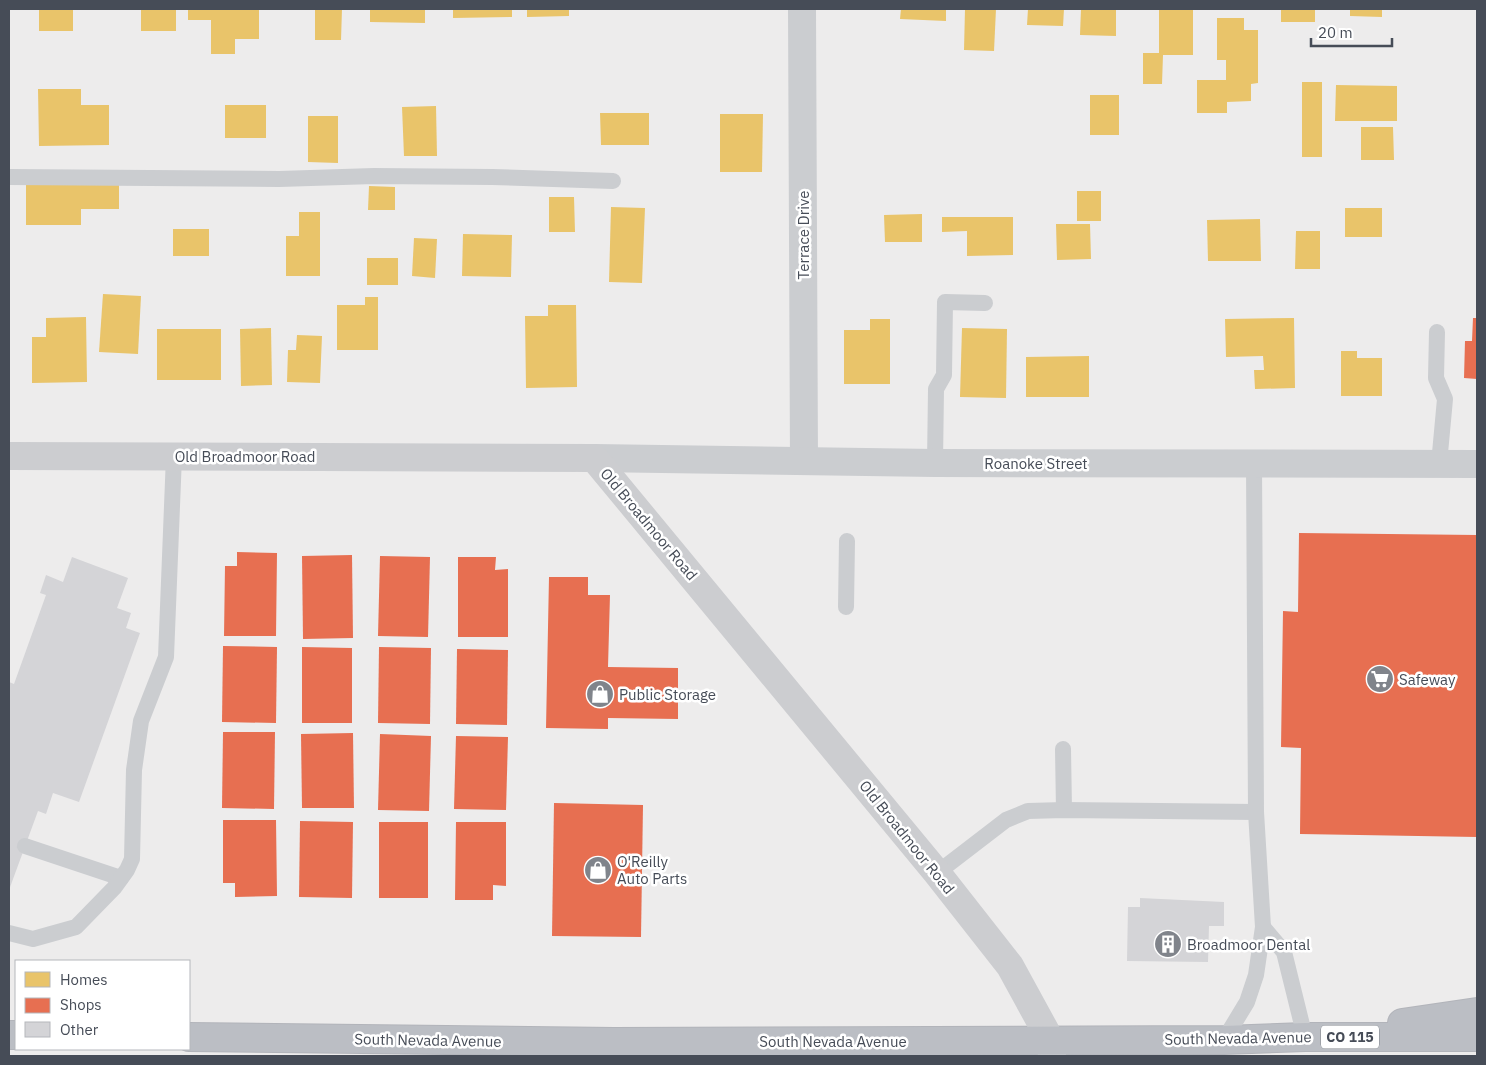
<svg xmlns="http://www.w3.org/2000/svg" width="1486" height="1065" viewBox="0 0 1486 1065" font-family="'IBM Plex Sans',sans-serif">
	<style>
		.homes { fill: #e9c46a }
		.shops { fill: #e76f51 }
		.building { fill: #d4d4d7 }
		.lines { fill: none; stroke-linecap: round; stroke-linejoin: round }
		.highway-casing { stroke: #b2b4ba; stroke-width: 30 }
		.lane { stroke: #cbcdd0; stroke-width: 16 }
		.street { stroke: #cbcdd0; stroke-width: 28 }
		.secondary { stroke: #cccdd0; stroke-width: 28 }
		.highway { stroke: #bbbec4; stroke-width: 28 }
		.labels { text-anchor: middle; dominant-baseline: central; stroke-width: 5; stroke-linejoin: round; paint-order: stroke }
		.shield { fill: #fff; stroke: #7e8289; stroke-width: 1 }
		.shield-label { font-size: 14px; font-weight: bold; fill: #464c57 }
		.street-label { font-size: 15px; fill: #464c57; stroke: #fff }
		.poi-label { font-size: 15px; fill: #464c57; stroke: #fff; text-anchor: start }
	</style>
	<rect width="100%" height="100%" fill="#edecec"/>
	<g class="homes">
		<rect x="39" y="9" width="34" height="22"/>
		<rect x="141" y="9" width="35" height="22"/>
		<path d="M188 9H259V39H235V54H211V20H188Z"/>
		<path d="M315 9H342L341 40H315Z"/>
		<path d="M370 9H425V23L370 22Z"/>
		<path d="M453 9H512V17L453 18Z"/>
		<path d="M527 9H569V16L527 17Z"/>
		<path d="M901 9H946V21L900 19Z"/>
		<path d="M965 9H996L994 51 964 50Z"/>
		<path d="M1028 9H1064L1063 26 1027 25Z"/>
		<path d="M1081 9H1116V36L1080 35Z"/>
		<path d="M1159 9H1193V55H1163L1162 84H1143V53H1159Z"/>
		<rect x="1281" y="9" width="34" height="13"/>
		<path d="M1350 9H1382V17L1350 16Z"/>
		<path d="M1217 18H1244V30H1258V83L1251 84V101L1227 102V113H1197V80H1226V60H1217Z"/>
		<rect x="1302" y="82" width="20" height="75"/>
		<path d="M1336 85 1397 86V121H1335Z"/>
		<path d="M38 89H81V105H109V145L39 146Z"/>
		<rect x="1090" y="95" width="29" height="40"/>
		<rect x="225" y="105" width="41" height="33"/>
		<path d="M436 106 437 156H404L402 107Z"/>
		<path d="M600 113H649V145H601Z"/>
		<path d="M720 114H763L762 172H720Z"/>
		<path d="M308 116H338V163L308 162Z"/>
		<path d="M1361 127H1393L1394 160H1361Z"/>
		<path d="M26 184H119V209H81V225H26Z"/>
		<path d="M369 186 395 187V210H368Z"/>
		<rect x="1077" y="191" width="24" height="30"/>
		<path d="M549 197H574L575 232H549Z"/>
		<path d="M611 207 645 208 642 283 609 282Z"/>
		<rect x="1345" y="208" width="37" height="29"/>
		<path d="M299 212H320V276H286V236H299Z"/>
		<path d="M922 214V242H885L884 215Z"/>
		<path d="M942 217H1013V255L967 256V231L942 232Z"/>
		<path d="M1260 219 1261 261H1208L1207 220Z"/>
		<path d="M1056 224H1090L1091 259 1057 260Z"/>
		<rect x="173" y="229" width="36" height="27"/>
		<path d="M1296 231H1320V269H1295Z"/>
		<path d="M463 234 512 235 511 277 462 276Z"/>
		<path d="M414 238 437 239 435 278 412 276Z"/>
		<rect x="367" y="258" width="31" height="27"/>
		<path d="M103 294 141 296 138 354 99 352Z"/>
		<path d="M365 297H378V350H337V305H365Z"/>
		<path d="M548 305H576L577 387 526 388 525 316H548Z"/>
		<path d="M86 317 87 382 32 383V337H46V318Z"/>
		<path d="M1294 318 1295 388 1255 389 1254 370H1264L1263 356 1226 357 1225 319Z"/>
		<path d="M870 319H890V384H844V330H870Z"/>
		<path d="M271 328 272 385 241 386 240 329Z"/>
		<path d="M962 328 1007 329 1006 398 960 397Z"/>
		<rect x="157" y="329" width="64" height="51"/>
		<path d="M297 335 322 336 320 383 287 382 288 350H296Z"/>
		<path d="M1341 351H1357V358H1382V396H1341Z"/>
		<path d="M1089 356V397H1026V357Z"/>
	</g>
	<g class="shops">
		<path d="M1473 318H1477V379L1464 378 1465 341H1472Z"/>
		<path d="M1299 533 1477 535V837L1300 834 1301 748 1281 747 1283 611 1298 612Z"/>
		<path d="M237 552 277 553 276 636H224L225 566H237Z"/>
		<path d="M352 555 353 638 303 639 302 556Z"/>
		<path d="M380 556 430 557 428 637 378 636Z"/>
		<path d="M458 557H496L495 570 508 569V637H458Z"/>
		<path d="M549 577H588V595H610L608 667 678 668V719L608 718V729L546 728Z"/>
		<path d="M223 646 277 647 276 723 222 722Z"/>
		<path d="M302 647 352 648V723H302Z"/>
		<path d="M379 647 431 648 430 724 378 723Z"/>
		<path d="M457 649 508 650 507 725 456 724Z"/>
		<path d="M223 732H275L274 809 222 808Z"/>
		<path d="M353 733 354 808H302L301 734Z"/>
		<path d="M380 734 431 736 429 811 378 810Z"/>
		<path d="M456 736 508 737 506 810 454 809Z"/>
		<path d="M554 803 643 805 641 937 552 936Z"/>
		<path d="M223 820H276L277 896 235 897V883H223Z"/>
		<path d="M300 821 353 822 352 898 299 897Z"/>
		<rect x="379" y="822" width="49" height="76"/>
		<path d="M456 822H506V886L493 885V900H455Z"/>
	</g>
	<g class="building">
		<path d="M72 557 128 578 117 608 131 613 126 628 140 633 79 802 53 793 46 814 38 811 9 890V682L14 684 46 595 40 593 46 575 63 582Z"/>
		<path d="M1140 898 1224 902V926H1209L1208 962 1127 961 1128 907H1140Z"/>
	</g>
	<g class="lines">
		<g class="highway-casing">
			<g id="highway">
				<path d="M1402 1023 1477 1012"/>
				<path d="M9 1035H16"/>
				<path d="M189 1037 614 1042 1224 1040 1305 1037H1477"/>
			</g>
		</g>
		<g class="lane">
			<path d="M9 177 279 179 374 176 492 177 613 181"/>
			<path d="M1437 332 1436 378 1445 399 1439 464"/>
			<path d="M935 463 936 389 944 375 945 302 985 303"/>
			<path d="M846 607 847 541"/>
			<path d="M1063 749 1064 810"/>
			<path d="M25 846 121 878"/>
			<path d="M937 873 1006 820 1028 811 1064 810 1256 812"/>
			<path d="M1263 927 1284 952 1305 1037"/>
			<path d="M9 933 33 939 76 927 114 888 127 870 132 859 134 770 141 721 166 657 174 456"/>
			<path d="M1224 1040 1247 1002 1256 975 1263 927 1256 812 1254 464"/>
		</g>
		<g class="street">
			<path d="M802 9 804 461"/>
			<path d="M594 458 935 463 1477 464"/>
		</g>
		<path class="secondary" d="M9 456 594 458 937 873 1010 966 1051 1041 1052 1056"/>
		<use href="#highway" class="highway"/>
	</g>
	<defs>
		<g id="supermarket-disc" transform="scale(1.4375)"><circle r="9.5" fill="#80848b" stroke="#fff"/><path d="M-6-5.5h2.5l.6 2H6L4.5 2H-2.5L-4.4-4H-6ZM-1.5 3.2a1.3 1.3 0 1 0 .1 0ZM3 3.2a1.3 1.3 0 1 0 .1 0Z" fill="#fff"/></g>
		<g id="shop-disc" transform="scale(1.4375)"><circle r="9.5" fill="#80848b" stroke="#fff"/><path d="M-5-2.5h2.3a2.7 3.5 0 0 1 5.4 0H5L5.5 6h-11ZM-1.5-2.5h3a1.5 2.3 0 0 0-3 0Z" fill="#fff"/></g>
		<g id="building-disc" transform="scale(1.4375)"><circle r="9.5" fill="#80848b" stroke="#fff"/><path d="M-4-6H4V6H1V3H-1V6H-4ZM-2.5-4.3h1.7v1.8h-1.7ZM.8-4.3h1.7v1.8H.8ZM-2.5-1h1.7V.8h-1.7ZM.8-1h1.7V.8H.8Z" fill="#fff"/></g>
	</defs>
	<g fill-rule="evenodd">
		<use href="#supermarket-disc" x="1380" y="679"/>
		<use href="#shop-disc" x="600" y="694"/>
		<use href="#shop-disc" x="598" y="870"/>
		<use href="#building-disc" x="1168" y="944"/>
	</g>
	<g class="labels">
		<rect class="shield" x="1321" y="1025.5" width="58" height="23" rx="4"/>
		<g class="shield-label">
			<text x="1350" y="1037">CO 115</text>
		</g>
		<g class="street-label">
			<text transform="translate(803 235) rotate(-90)">Terrace Drive</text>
			<text x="245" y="456">Old Broadmoor Road</text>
			<text x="1036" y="463">Roanoke Street</text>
			<text transform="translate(649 524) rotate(50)">Old Broadmoor Road</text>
			<text transform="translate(907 837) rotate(51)">Old Broadmoor Road</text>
			<text transform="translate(1238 1038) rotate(-1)">South Nevada Avenue</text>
			<text transform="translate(428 1040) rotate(1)">South Nevada Avenue</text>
			<text x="833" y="1041">South Nevada Avenue</text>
		</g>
		<g class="poi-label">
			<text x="1399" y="679">Safeway</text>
			<text x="619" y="694">Public Storage</text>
			<text x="617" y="861">O'Reilly<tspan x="617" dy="17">Auto Parts</tspan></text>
			<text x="1187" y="944">Broadmoor Dental</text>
		</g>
	</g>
	<rect width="1486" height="1065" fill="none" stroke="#464c57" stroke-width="20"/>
	<rect x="15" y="960" width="175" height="90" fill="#ffffff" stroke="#b5b7bc"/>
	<rect x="25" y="972" width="25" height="15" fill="#e9c46a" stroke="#b5b7bc"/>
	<text x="60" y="985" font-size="15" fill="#464c57">Homes</text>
	<rect x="25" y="998" width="25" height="15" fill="#e76f51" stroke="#b5b7bc"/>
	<text x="60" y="1010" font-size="15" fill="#464c57">Shops</text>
	<rect x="25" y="1022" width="25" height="15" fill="#d4d4d7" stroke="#b5b7bc"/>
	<text x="60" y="1035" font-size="15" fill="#464c57">Other</text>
	<path d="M1311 38v8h81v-8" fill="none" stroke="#464c57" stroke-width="2.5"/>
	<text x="1318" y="38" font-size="15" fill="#464c57" stroke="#ffffff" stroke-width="4" paint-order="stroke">20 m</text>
</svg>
